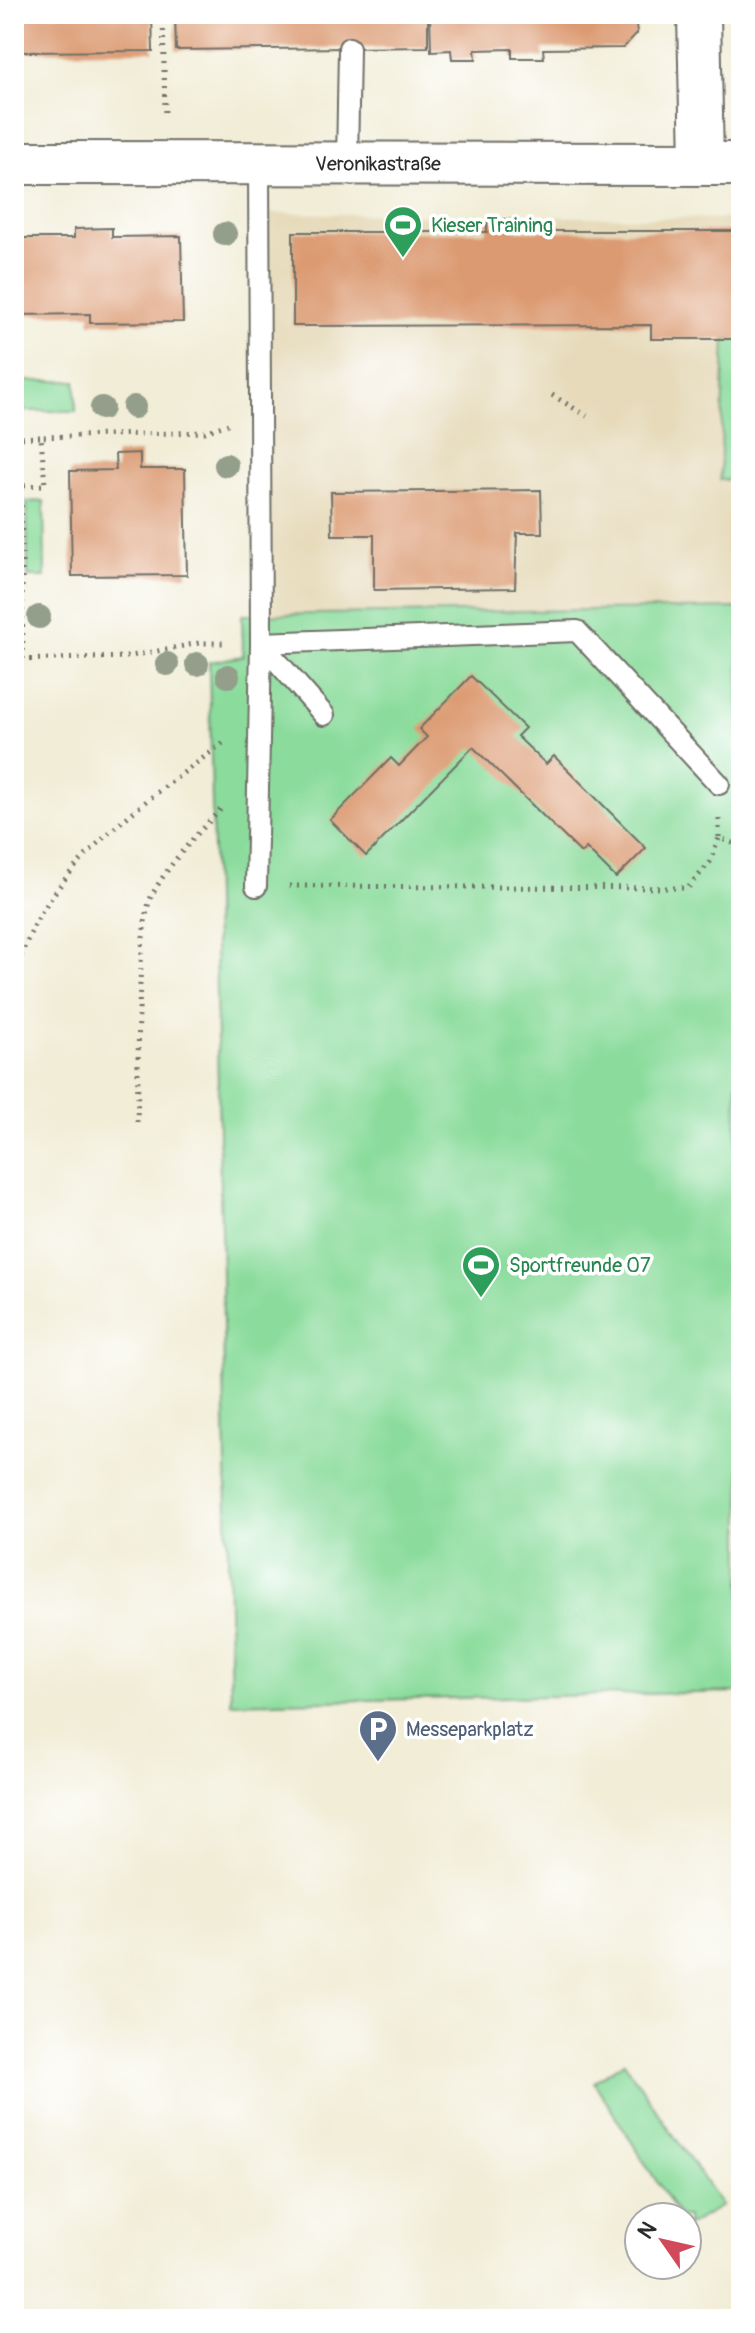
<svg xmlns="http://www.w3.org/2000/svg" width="755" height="2333" viewBox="0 0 755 2333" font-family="Pangolin,sans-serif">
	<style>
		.built { fill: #e6daba }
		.green { fill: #8bdc9c; stroke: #5b8464; stroke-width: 2 }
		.building { fill: #db9a71 }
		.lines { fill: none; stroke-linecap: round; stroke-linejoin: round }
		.lane-casing { stroke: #706f67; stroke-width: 24 }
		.street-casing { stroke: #706f67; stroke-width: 46 }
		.path { stroke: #706f67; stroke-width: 5; stroke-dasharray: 2 6; stroke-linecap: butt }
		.lane { stroke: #fff; stroke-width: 20 }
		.street { stroke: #fff; stroke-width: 42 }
		.tree { fill: #949f8b }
		.labels { text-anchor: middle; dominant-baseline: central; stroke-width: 7; stroke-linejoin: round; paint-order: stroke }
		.street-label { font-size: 20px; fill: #2b2b2b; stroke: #fff }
		.leisure-label { font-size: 20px; fill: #27864d; stroke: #fff; text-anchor: start }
		.service-label { font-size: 20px; fill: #4e5e75; stroke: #fff; text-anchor: start }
	</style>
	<rect width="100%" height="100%" fill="#fff"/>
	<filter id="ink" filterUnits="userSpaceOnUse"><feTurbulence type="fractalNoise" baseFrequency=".0125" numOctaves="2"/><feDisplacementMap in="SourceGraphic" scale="16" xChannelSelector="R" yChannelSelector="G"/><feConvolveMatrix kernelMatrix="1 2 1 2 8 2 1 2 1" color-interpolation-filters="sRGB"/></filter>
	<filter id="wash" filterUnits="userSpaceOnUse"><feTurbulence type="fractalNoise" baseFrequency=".006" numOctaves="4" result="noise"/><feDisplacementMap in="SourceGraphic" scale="32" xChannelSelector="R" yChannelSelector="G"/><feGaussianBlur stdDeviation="1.8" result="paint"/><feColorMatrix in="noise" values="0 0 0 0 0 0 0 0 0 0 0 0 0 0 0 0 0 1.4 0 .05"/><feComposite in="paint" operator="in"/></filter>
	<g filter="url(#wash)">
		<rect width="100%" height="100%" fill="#f1edd7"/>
		<path class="built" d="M260 213 741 219V607L263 614Z"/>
		<g class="green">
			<path d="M725 339H741V480H720Z"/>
			<rect x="14" y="381" width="62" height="30"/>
			<path d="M44 501 45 577H28L27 502Z"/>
			<path d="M739 608 736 1155 741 703V1692L231 1703 209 662 243 656 242 615Z"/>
			<path d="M624 2062 722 2206 687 2226V2217H679L594 2082Z"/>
		</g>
		<g id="blocks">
			<g class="building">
				<path d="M14 14H152L153 51 14 52Z"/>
				<path d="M175 14H428V47L176 50Z"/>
				<path d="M430 14H643L644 16 635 17 637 33 623 48 543 49 544 58H512V49L475 50 476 59H452L451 50 431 51Z"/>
				<path d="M487 219H516V231H741V339H651V325L293 326V232H487Z"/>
				<path d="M112 228V237L181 236 183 322 90 323V314L14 315V238H74V229Z"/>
				<path d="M140 453V469H185L187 575 72 576 70 471 116 470 115 454Z"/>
				<path d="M541 490 542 533H517L515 588 374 590V535H332L331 492Z"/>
				<path d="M471 676 525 728 517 736 546 764 554 756 646 848 616 878 586 848 581 853 473 747 366 856 330 820 391 758 399 766 427 737 419 729Z"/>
			</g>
		</g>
	</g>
	<g filter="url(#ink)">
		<use href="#blocks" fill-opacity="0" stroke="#706f67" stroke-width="2"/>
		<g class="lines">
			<g class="lane-casing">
				<g id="lane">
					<path d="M347 163 349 48"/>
					<path d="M261 643 577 631 719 784"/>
					<path d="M261 643 324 715"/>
					<path d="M256 886 261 643 259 162"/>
				</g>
			</g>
			<g class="street-casing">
				<g id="street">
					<path d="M699 14 702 163"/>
					<path id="s1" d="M14 163 741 164"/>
				</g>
			</g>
			<g class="path">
				<path d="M163 14 165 117"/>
				<path d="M552 395 587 416"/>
				<path d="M14 438 41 437"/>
				<path d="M23 659 21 486 45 485 41 437 205 432 228 424"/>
				<path d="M14 660 126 657 199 643H228"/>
				<path d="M719 819V838L741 846"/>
				<path d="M289 886 688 888 710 862 719 838"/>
				<path d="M14 979C41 870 139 807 223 743"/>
				<path d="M137 1122C139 1079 136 924 152 895 169 863 197 834 221 809"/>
			</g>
			<use href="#lane" class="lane"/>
			<use href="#street" class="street"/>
		</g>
		<g class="tree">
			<circle cx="225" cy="234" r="12"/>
			<circle cx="134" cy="407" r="12"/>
			<circle cx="102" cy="408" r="12"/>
			<circle cx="226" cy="465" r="12"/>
			<circle cx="39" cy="617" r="12"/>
			<circle cx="167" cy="664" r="12"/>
			<circle cx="197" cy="664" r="12"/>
			<circle cx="228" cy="676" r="12"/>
		</g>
	</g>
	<defs>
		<g id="stadium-pin" transform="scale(2)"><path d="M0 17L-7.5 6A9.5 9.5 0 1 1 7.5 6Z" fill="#2e9e5b" stroke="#fff"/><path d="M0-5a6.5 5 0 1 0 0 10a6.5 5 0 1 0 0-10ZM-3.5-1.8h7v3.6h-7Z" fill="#fff"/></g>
		<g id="parking-pin" transform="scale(2)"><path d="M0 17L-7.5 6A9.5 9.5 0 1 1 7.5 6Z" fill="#5c6f8a" stroke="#fff"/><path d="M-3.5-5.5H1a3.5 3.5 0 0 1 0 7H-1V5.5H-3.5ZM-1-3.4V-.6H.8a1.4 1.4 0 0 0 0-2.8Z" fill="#fff"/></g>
	</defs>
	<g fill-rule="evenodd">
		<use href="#stadium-pin" x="403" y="225"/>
		<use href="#stadium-pin" x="481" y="1265"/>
		<use href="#parking-pin" x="378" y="1729"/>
	</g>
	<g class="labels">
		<g class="street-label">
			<text stroke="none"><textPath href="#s1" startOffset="364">Veronikastraße</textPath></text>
		</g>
		<g class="leisure-label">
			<text x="431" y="225">Kieser Training</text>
			<text x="509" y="1265">Sportfreunde 07</text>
		</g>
		<g class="service-label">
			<text x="406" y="1729">Messeparkplatz</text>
		</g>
	</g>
	<rect width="755" height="2333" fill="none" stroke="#fff" stroke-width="48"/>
	<g transform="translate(663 2241) rotate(304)"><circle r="38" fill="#ffffff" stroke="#aaaaaa" stroke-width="2"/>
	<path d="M0-6L14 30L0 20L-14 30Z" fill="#d1495b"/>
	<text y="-12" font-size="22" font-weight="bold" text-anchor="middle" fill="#2b2b2b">N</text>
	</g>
</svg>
